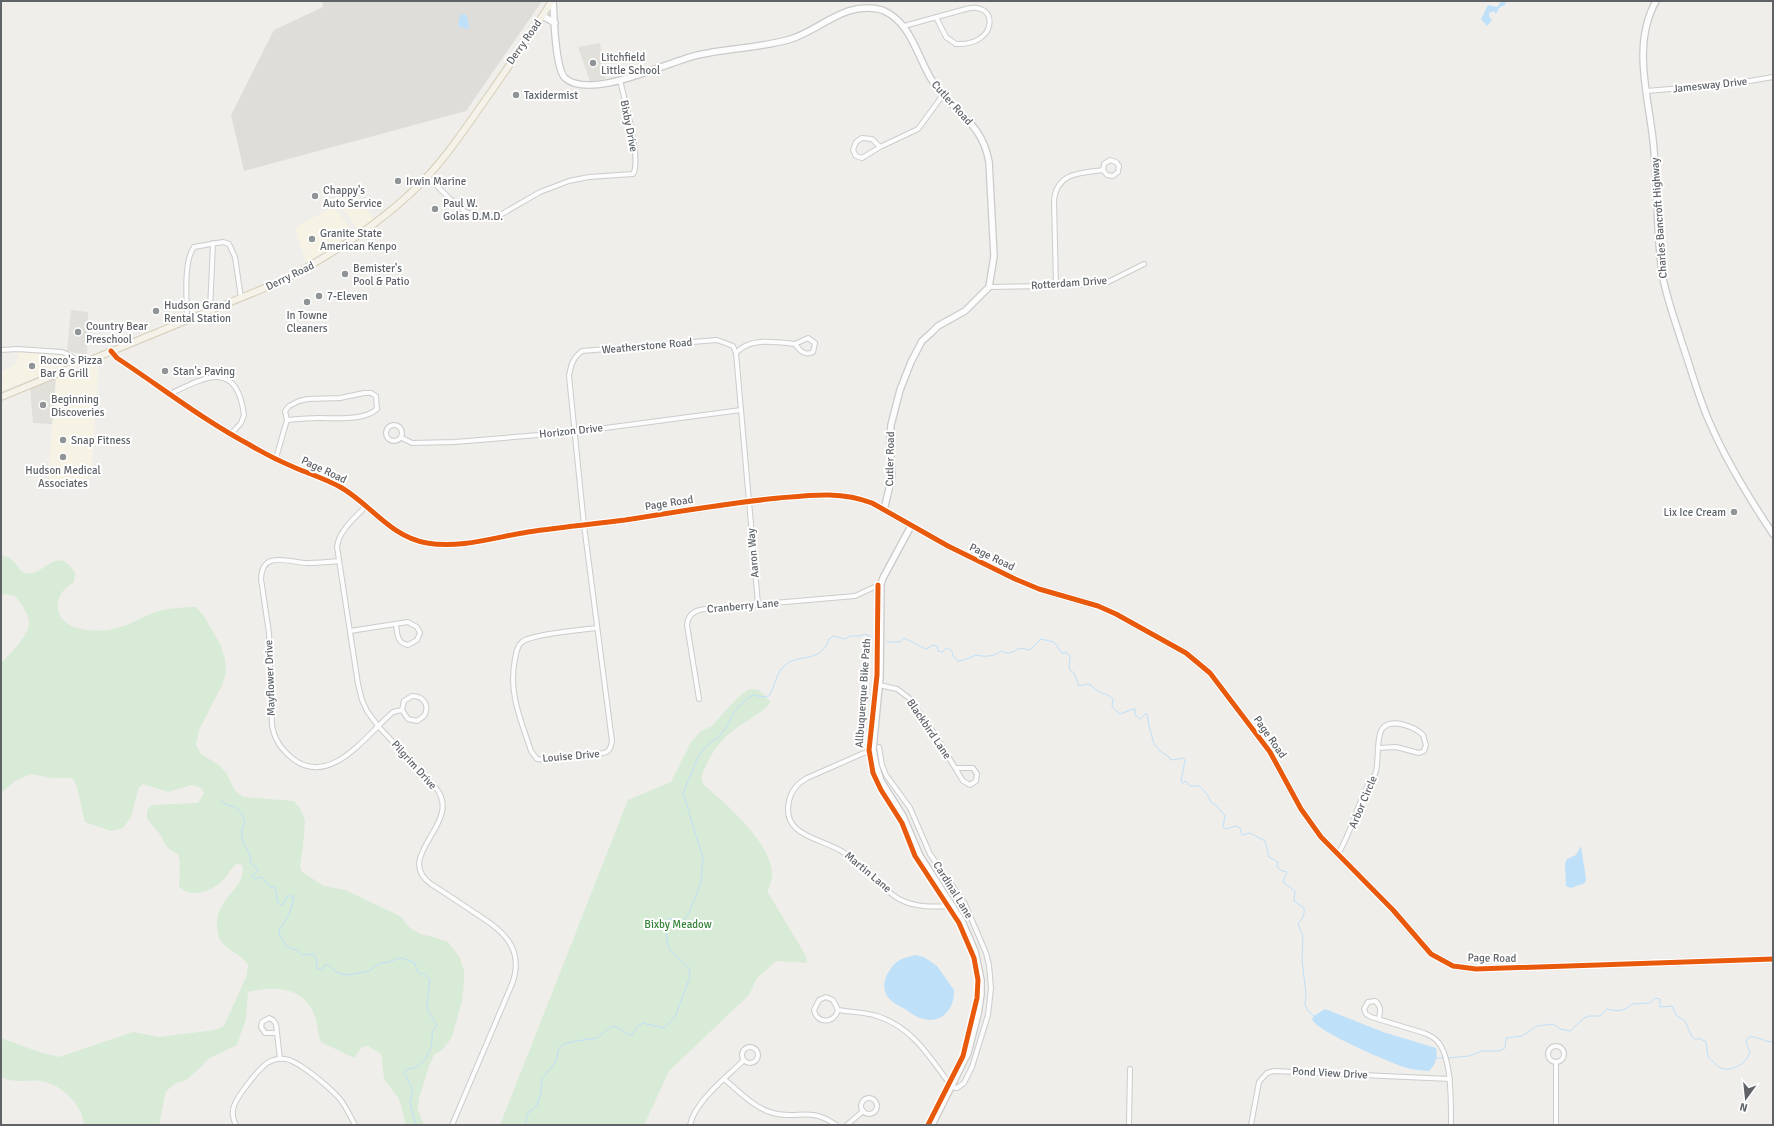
<svg xmlns="http://www.w3.org/2000/svg" width="1774" height="1126" viewBox="0 0 1774 1126" font-family="Signika,sans-serif">
	<style>
		.commercial { fill: #f7f3e4 }
		.industrial { fill: #dfddda }
		.education { fill: #e2e0da }
		.green { fill: #d8ebd6 }
		.water { fill: #bfe0f9 }
		.lines { fill: none; stroke-linecap: round; stroke-linejoin: round }
		.stream { stroke: #bfe0f9; stroke-width: 1 }
		.street-casing { stroke: #cbcccc; stroke-width: 6 }
		.secondary-casing { stroke: #cacacb; stroke-width: 8 }
		.primary-casing { stroke: #d7ceb8; stroke-width: 8 }
		.street { stroke: #fdfcfc; stroke-width: 4 }
		.secondary { stroke: #fdfcfc; stroke-width: 5.5 }
		.primary { stroke: #f4f2e9; stroke-width: 6 }
		.cycleway-casing { stroke: #fff; stroke-width: 8 }
		.cycleway { stroke: #e8590c; stroke-width: 5 }
		.poi-dot { fill: #919496; stroke: #fff; stroke-width: 1.5 }
		.labels { text-anchor: middle; dominant-baseline: central; stroke-width: 4; stroke-linejoin: round; paint-order: stroke }
		.street-label { font-size: 11px; fill: #5f6368; stroke: #fff }
		.poi-label { font-size: 11px; fill: #5f6368; stroke: #fff; text-anchor: start }
		.park-label { font-size: 11px; fill: #348238; stroke: #fff }
	</style>
	<rect width="100%" height="100%" fill="#efeeea"/>
	<g class="commercial">
		<path d="M354 192 374 220 358 230 339 202Z"/>
		<path d="M334 206 353 233 335 246 306 262 295 228Z"/>
		<path d="M18 352 63 355 68 357 70 363 1 391V372L15 365 17 362Z"/>
		<path d="M99 359 91 478 48 481 56 377Z"/>
	</g>
	<path class="industrial" d="M322 1H542L466 111 244 171 231 115 274 30 323 7Z"/>
	<g class="education">
		<path d="M600 43 605 79 590 81 578 47Z"/>
		<path d="M71 310 88 312 87 355 67 351Z"/>
		<path d="M56 377 52 424 33 423 30 387Z"/>
	</g>
	<g class="green">
		<path d="M1 555C18 558 16 570 25 573 44 578 56 542 75 573L74 582C65 588 60 592 58 603 55 631 94 633 113 629 129 626 143 616 159 611 171 608 184 607 196 607L204 616 220 644 225 659 226 674 221 687 199 730 196 745 201 754 219 765 227 774 235 791 244 797 294 801 301 810 305 820 303 847 300 866 302 872 324 886 345 890 400 916 409 927 420 934 433 937 448 942 459 956 464 970V982L462 1001 452 1037 443 1049 434 1055 429 1066 419 1098 418 1110 424 1125H406L399 1099 384 1079 381 1054 368 1046 362 1047 354 1058 321 1042C317 1032 318 1021 313 1012 302 986 272 986 248 992L246 1019 237 1045 208 1059 200 1068 186 1080 176 1083 166 1091 159 1125H84C83 1105 61 1084 41 1081 27 1079 16 1084 1 1077V1038L42 1053 59 1057 133 1032 159 1037 215 1030 224 1026 247 975 248 965C240 953 228 951 220 940 219 938 218 934 218 932 210 900 249 888 242 865L237 864C230 868 228 876 222 881 211 892 190 899 179 886L180 863 178 854C162 846 167 845 159 833 155 828 150 823 147 818V810L152 805 198 803 204 793 201 788 192 785 168 792 143 784 139 787 131 817 123 828 111 831 85 822 76 784 72 778H52L31 774 15 781 1 793V663C10 654 30 635 29 621 28 612 20 602 15 596L4 594 1 596Z"/>
		<path d="M749 689 759 690 771 702C761 715 746 720 734 730 717 742 708 759 701 778L704 785C728 806 790 857 767 891L806 956 807 963 776 961 757 978 749 995 669 1071 644 1125H500L628 800 671 782 691 742 701 731 712 726 737 698Z"/>
	</g>
	<g class="water">
		<path d="M1498 1H1506L1505 5 1499 8 1496 14 1494 11 1489 13V17L1492 20 1487 26 1481 19 1488 5 1497 7 1500 3Z"/>
		<path d="M465 14 467 16 469 28 467 29 458 26 460 15Z"/>
		<path d="M1581 846 1586 879 1585 883 1571 888 1566 886 1565 864 1567 859 1576 855Z"/>
		<path d="M915 955 924 957 937 966 954 990C955 1007 943 1024 924 1019 917 1018 911 1013 905 1009 897 1005 887 1000 885 991 883 985 885 978 888 973 896 960 900 959 915 955Z"/>
		<path d="M1325 1009 1383 1032 1436 1048C1438 1057 1436 1064 1429 1071 1422 1070 1414 1070 1407 1068 1391 1063 1317 1032 1312 1019L1314 1016Z"/>
	</g>
	<g class="lines">
		<g class="stream">
			<path d="M887 642H900L904 638 926 649 933 645 937 646 938 651 942 652 947 648 952 651 953 656 958 661 964 660 976 655C985 657 993 657 1001 651 1008 655 1012 653 1019 648L1030 650 1041 639 1054 642 1062 653H1067L1070 656 1069 669 1074 673 1079 686 1087 684 1091 685C1100 696 1105 691 1113 699L1112 707 1120 714 1133 709H1135V715L1140 719 1145 714H1147L1149 726 1154 744 1161 752 1168 756 1170 759 1173 760 1183 758 1185 760 1181 782 1183 783 1186 781 1190 786H1199L1207 794 1211 802 1217 806 1225 816 1223 827 1226 829 1236 826 1240 828 1242 835 1250 833 1265 841 1269 857 1278 862 1277 866 1280 870 1287 872 1283 882 1295 891 1294 901 1304 908C1305 915 1302 919 1298 924L1303 936 1302 960 1306 994 1305 1005 1308 1011 1314 1016"/>
			<path d="M222 800 226 805C237 806 242 811 245 822 238 835 243 842 250 854 251 857 250 861 251 864L256 867 258 870 252 877 254 879 261 877 269 886 275 887 277 895V902L281 905 285 902 287 896H293C295 905 285 923 279 930L280 936 287 947 297 950 302 955 313 954 316 958 317 968 322 970 326 964 338 973 347 975 369 971 380 963 389 962 396 959 402 958 415 963 417 971 421 974H424L430 980 427 1003 428 1011 437 1025 432 1032C434 1047 424 1070 407 1069L404 1073 413 1090 410 1103 416 1125"/>
			<path d="M1437 1058H1444"/>
			<path d="M1448 1058 1469 1056 1482 1051H1499L1505 1048 1506 1038 1522 1036 1537 1026 1553 1024 1560 1029 1570 1031 1584 1018 1589 1016H1600L1607 1009C1617 1012 1625 1011 1632 1004L1650 1003 1655 998 1660 999V1007L1672 1006 1676 1015 1685 1021 1692 1037 1695 1039H1701L1706 1042 1708 1057C1718 1066 1722 1073 1736 1067 1743 1064 1747 1059 1750 1053L1746 1041 1749 1037C1758 1036 1764 1042 1773 1042"/>
			<path d="M525 1125 528 1113 537 1105 541 1093 542 1079 556 1061 559 1048 564 1044 576 1041 597 1038 612 1026C621 1027 624 1034 632 1035L637 1027 643 1023 664 1028 675 1017 690 977 689 968 669 949 665 929 667 920 673 918 683 921 689 913 701 883 703 858 683 793 698 757 705 747 718 737 726 728 735 711 743 702 753 695 763 697 769 696C775 687 776 673 784 666 799 652 820 665 829 639L834 636 845 639 850 636H859L866 634 874 639"/>
		</g>
		<g class="street-casing">
			<g id="street">
				<path d="M904 26 966 9C999 0 999 46 956 44L946 37 936 17"/>
				<path d="M1646 91 1732 84 1773 77"/>
				<path d="M880 147 872 139 862 138 856 142 853 150 856 156 862 158 880 147 918 129 943 95"/>
				<path d="M427 176 450 199 464 211 474 215 485 217 502 214 540 192 569 181 589 177 633 174C642 161 624 98 620 80"/>
				<path d="M1056 286 1054 200C1057 172 1081 173 1103 170L1107 175 1113 176 1118 172 1119 166 1116 162 1110 160 1104 164 1103 170"/>
				<path d="M989 287 1056 286 1106 283 1144 264"/>
				<path d="M210 310 213 243"/>
				<path d="M187 319C187 300 183 262 194 247L223 242 229 244 235 257 241 298"/>
				<path d="M1 350 17 349 62 352 71 356 79 364"/>
				<path d="M736 353C750 337 775 342 795 344 800 351 805 356 813 352L815 343 808 338 795 344"/>
				<path d="M170 394C207 376 237 360 244 415L241 423 231 434"/>
				<circle cx="394" cy="433" r="8"/>
				<path d="M402 438 412 443 455 442 575 432 741 410"/>
				<path d="M276 458 287 420 285 411 289 406 299 401 308 399 340 398 364 393H371L376 396 377 409C364 421 336 418 319 418 308 418 298 419 287 420"/>
				<path d="M366 506C355 518 339 530 337 547L358 684 362 700 367 711 378 726 436 788C464 823 392 856 431 884 445 893 459 902 472 911 500 929 526 946 512 984L452 1125"/>
				<path d="M339 561C329 562 318 563 308 563 290 563 262 549 261 579L269 633 272 725C274 739 282 750 292 758 330 789 367 734 393 712L402 710 408 719 417 721 424 716C430 706 424 696 412 696L404 701 402 710"/>
				<path d="M597 628C582 630 532 634 522 642 517 646 516 653 515 659 508 693 521 720 531 751L537 759 547 760 604 753C610 751 611 747 612 741L584 525 569 376C571 364 573 358 582 351L717 340 733 346 736 353 758 604"/>
				<path d="M350 631 408 622 417 627 420 633 417 640 408 645C397 643 397 634 396 624"/>
				<path d="M879 685 897 689 909 698 934 733 963 781 970 785 976 781 977 774 973 768H955"/>
				<path d="M699 699 687 625C688 615 694 610 705 609L855 596 881 584"/>
				<path d="M873 749 807 778C798 783 791 791 789 801 781 837 822 838 843 852 863 865 879 887 899 899 916 908 935 907 953 906"/>
				<path d="M1338 854C1351 833 1356 809 1367 787 1370 781 1375 777 1376 771 1379 760 1376 738 1382 729 1391 717 1415 727 1423 735L1426 745 1424 751 1419 753 1396 747 1378 748"/>
				<path d="M838 1010 833 1000 826 997 819 1000 814 1010C817 1024 834 1024 838 1010 850 1012 865 1012 877 1016 914 1028 930 1058 952 1087L957 1088 964 1083 972 1067 988 1015 991 988 989 965 986 953 965 904 930 854 910 808 886 775 882 765 879 747"/>
				<path d="M1379 1019C1380 1012 1382 1006 1375 1001L1368 1002 1364 1009 1366 1014 1371 1017 1424 1033C1429 1035 1434 1037 1438 1042 1452 1058 1451 1104 1451 1125"/>
				<path d="M277 1033H265L261 1027 262 1022 269 1018 273 1020 276 1024 280 1059"/>
				<circle cx="1556" cy="1054" r="8"/>
				<circle cx="750" cy="1055" r="8"/>
				<path d="M724 1079C739 1091 754 1108 773 1113 798 1120 809 1106 836 1125"/>
				<circle cx="869" cy="1106" r="8"/>
				<path d="M236 1125C234 1121 232 1115 233 1110 234 1099 258 1070 267 1063 272 1060 279 1058 285 1059 298 1060 330 1088 339 1098 346 1106 350 1116 355 1125"/>
				<path d="M690 1125C695 1101 727 1077 744 1060"/>
				<path d="M847 1125 863 1111"/>
				<path d="M1129 1125 1130 1069"/>
				<path d="M1251 1125 1259 1082 1267 1073 1274 1071 1450 1079"/>
				<path d="M1556 1125V1062"/>
			</g>
		</g>
		<g class="secondary-casing">
			<g id="secondary">
				<path d="M553 1C554 17 555 68 565 78 591 101 669 61 698 55 729 48 761 48 791 39 822 29 845 0 882 10 912 22 917 58 933 82 953 113 982 121 989 162L994 256 989 287 965 311 938 326 931 333 922 341 911 362 900 390 891 425 890 439 892 476 884 510"/>
				<path d="M1656 1C1632 44 1648 95 1653 140 1658 185 1656 230 1662 273 1666 297 1675 320 1682 343 1691 369 1698 396 1709 421 1726 461 1749 498 1773 534"/>
				<path d="M543 16 555 23"/>
				<path d="M111 351 117 358C161 387 203 420 250 445 265 454 281 462 298 469 313 475 328 480 342 488 372 506 391 537 427 543 460 549 496 537 528 532 560 527 593 524 625 520 677 512 728 503 779 498 811 495 841 491 872 503L948 546 1015 579 1039 589 1098 606 1116 614 1186 653 1210 673 1270 752 1301 809 1321 837 1393 910 1431 954 1453 966 1476 969 1773 959"/>
				<path d="M911 526 883 578 881 584 880 677 873 749 876 765 881 781 903 816 920 856 962 921 975 951 981 980V994L978 1014 968 1053 932 1125"/>
			</g>
		</g>
		<g class="primary-casing">
			<path id="primary" d="M1 397 284 280C331 255 374 228 413 191 445 161 468 124 493 89 513 60 533 31 552 1"/>
		</g>
		<use href="#street" class="street"/>
		<use href="#secondary" class="secondary"/>
		<use href="#primary" class="primary"/>
		<g class="cycleway-casing">
			<g id="cycleway">
				<path d="M111 351 117 358C161 387 203 420 250 445 265 454 281 462 298 469 313 475 328 480 342 488 372 506 391 537 427 543 460 549 496 537 528 532 560 527 593 524 625 520 677 512 728 503 779 498 811 495 841 491 872 503L948 546 1015 579 1039 589 1098 606 1116 614 1186 653 1210 673 1270 752 1301 809 1321 837 1393 910 1431 954 1453 966 1476 969 1773 959"/>
				<path d="M878 585 877 675 869 750 873 773 881 790 902 823 915 856 959 923 974 958 978 980 977 998 963 1056 928 1125"/>
			</g>
		</g>
		<use href="#cycleway" class="cycleway"/>
	</g>
	<g class="poi-dot">
		<circle cx="593" cy="63" r="4"/>
		<circle cx="516" cy="95" r="4"/>
		<circle cx="398" cy="181" r="4"/>
		<circle cx="315" cy="196" r="4"/>
		<circle cx="435" cy="209" r="4"/>
		<circle cx="312" cy="239" r="4"/>
		<circle cx="345" cy="274" r="4"/>
		<circle cx="319" cy="296" r="4"/>
		<circle cx="307" cy="302" r="4"/>
		<circle cx="156" cy="311" r="4"/>
		<circle cx="78" cy="332" r="4"/>
		<circle cx="32" cy="366" r="4"/>
		<circle cx="165" cy="371" r="4"/>
		<circle cx="43" cy="405" r="4"/>
		<circle cx="63" cy="440" r="4"/>
		<circle cx="63" cy="457" r="4"/>
		<circle cx="1734" cy="512" r="4"/>
	</g>
	<g class="labels">
		<g class="street-label">
			<text transform="translate(524 42) rotate(-55)">Derry Road</text>
			<text transform="translate(1710 85) rotate(-6)">Jamesway Drive</text>
			<text transform="translate(952 103) rotate(48)">Cutler Road</text>
			<text transform="translate(629 126) rotate(79)">Bixby Drive</text>
			<text transform="translate(1659 218) rotate(-94)">Charles Bancroft Highway</text>
			<text transform="translate(290 276) rotate(-26)">Derry Road</text>
			<text transform="translate(1069 283) rotate(-4)">Rotterdam Drive</text>
			<text transform="translate(647 346) rotate(-5)">Weatherstone Road</text>
			<text transform="translate(571 431) rotate(-6)">Horizon Drive</text>
			<text transform="translate(890 459) rotate(-89)">Cutler Road</text>
			<text transform="translate(324 470) rotate(25)">Page Road</text>
			<text transform="translate(669 503) rotate(-9)">Page Road</text>
			<text transform="translate(753 553) rotate(-95)">Aaron Way</text>
			<text transform="translate(992 557) rotate(26)">Page Road</text>
			<text transform="translate(743 606) rotate(-5)">Cranberry Lane</text>
			<text transform="translate(270 678) rotate(-92)">Mayflower Drive</text>
			<text transform="translate(863 693) rotate(-86)">Allbuquerque Bike Path</text>
			<text transform="translate(929 729) rotate(56)">Blackbird Lane</text>
			<text transform="translate(1270 737) rotate(55)">Page Road</text>
			<text transform="translate(571 756) rotate(-5)">Louise Drive</text>
			<text transform="translate(414 765) rotate(48)">Pilgrim Drive</text>
			<text transform="translate(1363 802) rotate(-67)">Arbor Circle</text>
			<text transform="translate(868 872) rotate(40)">Martin Lane</text>
			<text transform="translate(953 890) rotate(58)">Cardinal Lane</text>
			<text transform="translate(1492 958) rotate(1)">Page Road</text>
			<text transform="translate(1330 1073) rotate(3)">Pond View Drive</text>
		</g>
		<g class="poi-label">
			<text x="601" y="57">Litchfield<tspan x="601" dy="13">Little School</tspan></text>
			<text x="524" y="95">Taxidermist</text>
			<text x="406" y="181">Irwin Marine</text>
			<text x="323" y="190">Chappy's<tspan x="323" dy="13">Auto Service</tspan></text>
			<text x="443" y="203">Paul W.<tspan x="443" dy="13">Golas D.M.D.</tspan></text>
			<text x="320" y="233">Granite State<tspan x="320" dy="13">American Kenpo</tspan></text>
			<text x="353" y="268">Bemister's<tspan x="353" dy="13">Pool &amp; Patio</tspan></text>
			<text x="327" y="296">7-Eleven</text>
			<text x="164" y="305">Hudson Grand<tspan x="164" dy="13">Rental Station</tspan></text>
			<text x="307" y="315" text-anchor="middle">In Towne<tspan x="307" dy="13">Cleaners</tspan></text>
			<text x="86" y="326">Country Bear<tspan x="86" dy="13">Preschool</tspan></text>
			<text x="40" y="360">Rocco's Pizza<tspan x="40" dy="13">Bar &amp; Grill</tspan></text>
			<text x="173" y="371">Stan's Paving</text>
			<text x="51" y="399">Beginning<tspan x="51" dy="13">Discoveries</tspan></text>
			<text x="71" y="440">Snap Fitness</text>
			<text x="63" y="470" text-anchor="middle">Hudson Medical<tspan x="63" dy="13">Associates</tspan></text>
			<text x="1726" y="512" text-anchor="end">Lix Ice Cream</text>
		</g>
		<g class="park-label">
			<text x="678" y="924">Bixby Meadow</text>
		</g>
	</g>
	<rect width="1774" height="1126" fill="none" stroke="#5f6368" stroke-width="4"/>
	<g transform="translate(1746 1098) rotate(195)" stroke="#ffffff" stroke-width="3" paint-order="stroke">
	<path d="M0-3L7 15L0 10L-7 15Z" fill="#5f6368"/>
	<text y="-6" font-size="11" font-weight="bold" text-anchor="middle" fill="#5f6368">N</text>
	</g>
</svg>
